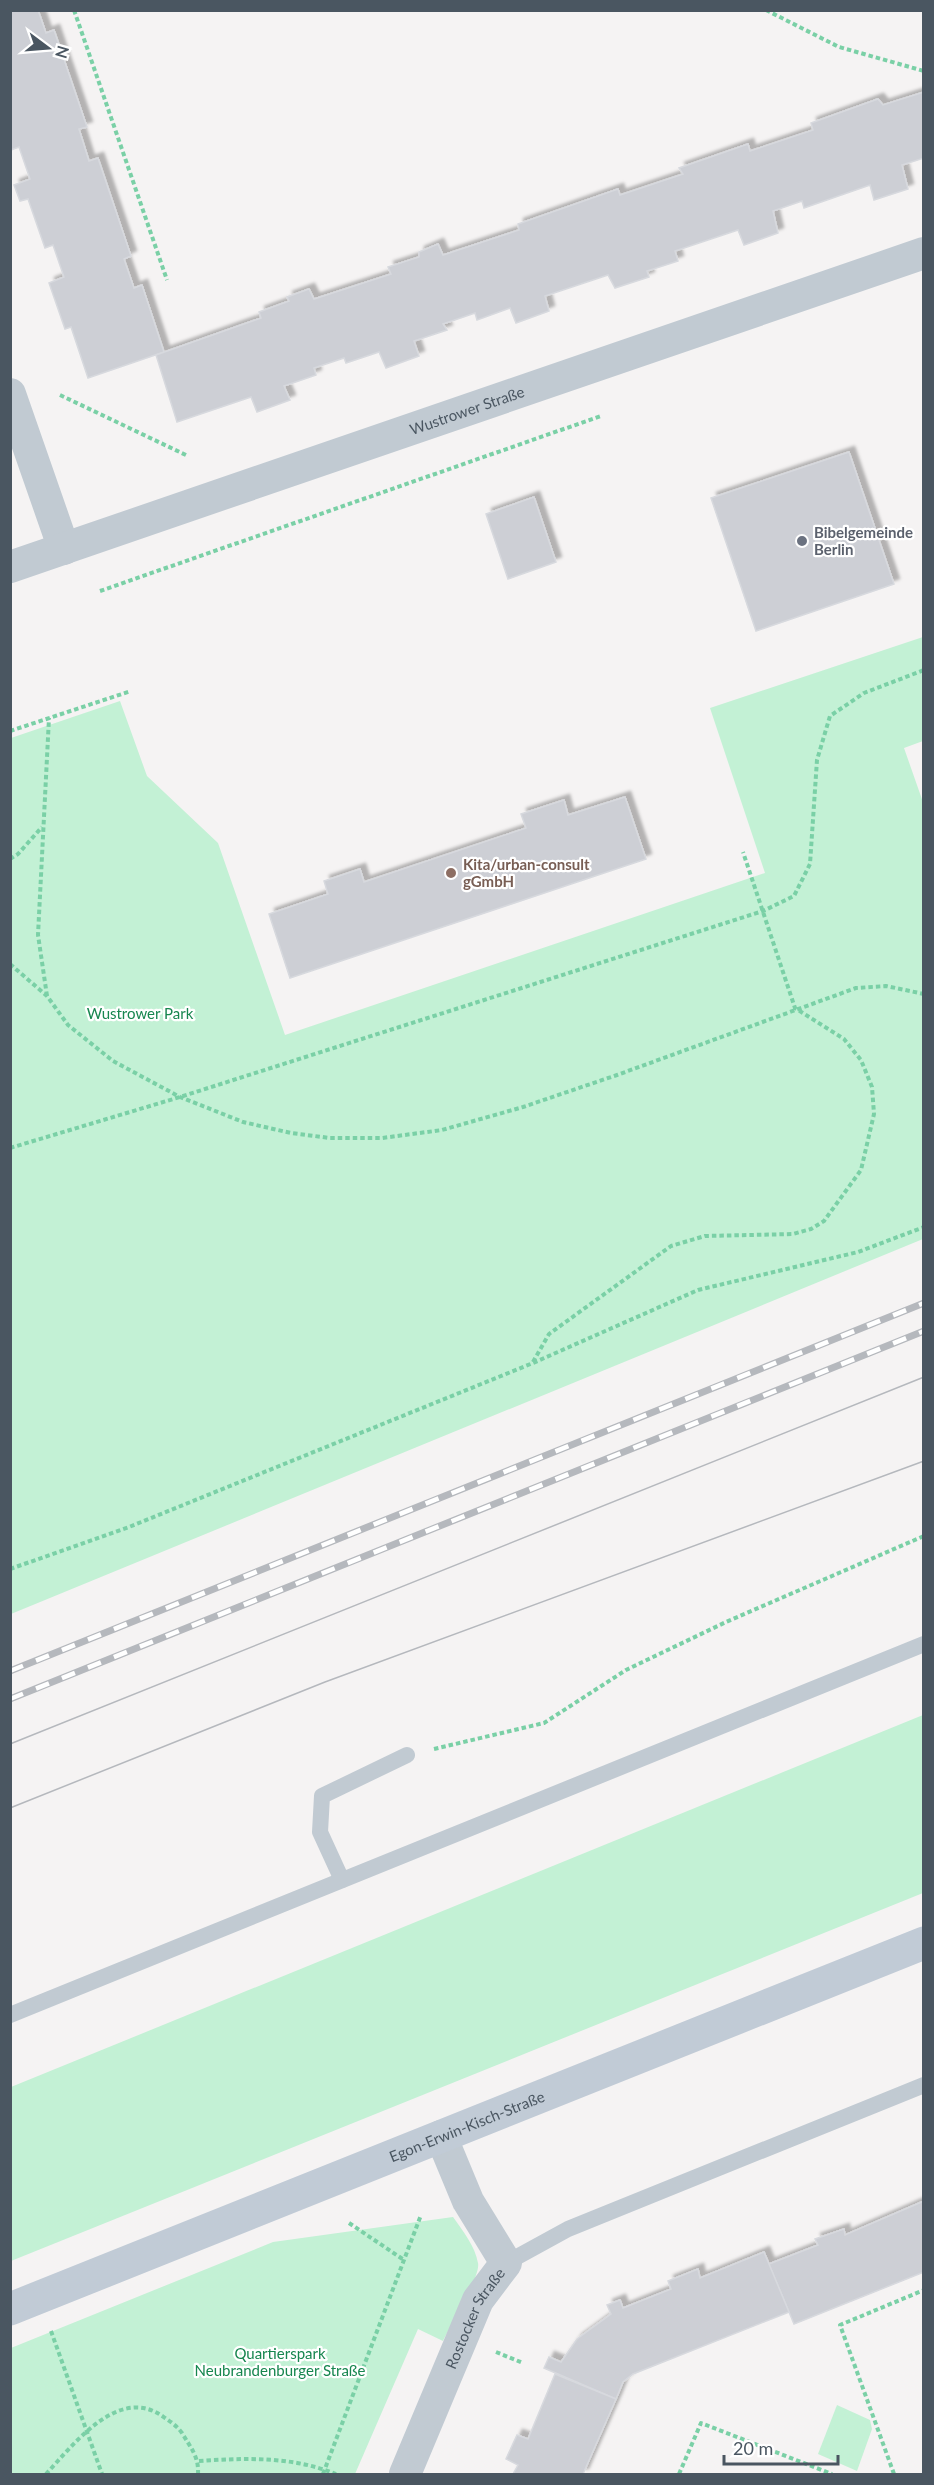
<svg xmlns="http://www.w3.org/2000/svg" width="934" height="2485" viewBox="0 0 934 2485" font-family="Lato,sans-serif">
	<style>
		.green { fill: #c3f1d5 }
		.building { fill: #cdcfd5; stroke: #d7d9de; stroke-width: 1.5; filter: url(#shadow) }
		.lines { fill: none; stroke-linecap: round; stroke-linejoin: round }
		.path { stroke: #7ad0a6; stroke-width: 4; stroke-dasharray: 4.5 3; stroke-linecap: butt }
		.lane { stroke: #c1cad2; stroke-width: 16 }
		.street { stroke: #c1cad2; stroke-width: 32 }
		.secondary { stroke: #c1cbd6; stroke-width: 33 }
		.tram { stroke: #b5b8bd; stroke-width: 1.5 }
		.rail-casing { stroke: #b5b8bd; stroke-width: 7 }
		.rail { stroke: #fff; stroke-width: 4.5; stroke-dasharray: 14; stroke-linecap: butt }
		.worship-dot { fill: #6b7280; stroke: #fff; stroke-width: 2 }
		.education-dot { fill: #8d6e63; stroke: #fff; stroke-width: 2 }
		.labels { text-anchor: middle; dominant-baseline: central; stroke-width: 4.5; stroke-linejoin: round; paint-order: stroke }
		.street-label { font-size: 15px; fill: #4a5661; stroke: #fff }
		.worship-label { font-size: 15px; font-weight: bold; fill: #5b616d; stroke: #fff; text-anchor: start }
		.education-label { font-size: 15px; font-weight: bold; fill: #785e54; stroke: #fff; text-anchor: start }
		.park-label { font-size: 15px; fill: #17864f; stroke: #fff }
	</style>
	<defs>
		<filter id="shadow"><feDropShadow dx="5.5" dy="-5.5" stdDeviation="1.5" flood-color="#0004"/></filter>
	</defs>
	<rect width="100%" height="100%" fill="#f5f3f3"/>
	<g class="green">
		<path d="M923 637V741L904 748 924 805 923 1239 11 1614V738L120 701 147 776 218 843 285 1035 765 873 710 708Z"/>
		<path d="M923 1715V1893L11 2261V2087Z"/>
		<path d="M453 2217C463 2231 475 2246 478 2263 481 2276 451 2324 443 2341L418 2329 355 2474H11V2348L273 2242Z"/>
		<path d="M837 2405 870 2420 872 2429 857 2471 818 2454Z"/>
	</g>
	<g class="building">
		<path d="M10 10H38L46 33 54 30 87 127 79 129 89 161 98 158 131 256 124 259 134 288 142 285 164 352 88 378 71 327 65 329 49 283 64 277 53 245 45 248 28 199 20 201 14 185 30 179 19 147 11 150 10 147Z"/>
		<path d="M924 92V158L902 165 908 189 874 200 870 185 804 208 802 201 773 211 778 233 744 245 738 230 675 251 678 261 647 271 649 277 615 288 608 275 545 296 549 311 516 323 510 308 477 320 475 313 443 324 447 330 414 341 419 356 386 368 379 352 346 363 344 358 314 368 316 375 284 386 290 400 257 412 251 397 177 422 156 355 261 318 259 312 289 301 287 297 309 289 314 299 391 274 388 267 419 257V252L438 244 443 255 519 230 518 224 618 189 620 195 683 174 679 168 748 144 750 151 813 130 811 123 878 99 883 105Z"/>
		<path d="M849 452 894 584 756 631 711 498Z"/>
		<path d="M534 497 556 562 508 579 486 514Z"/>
		<path d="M625 797 646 859 290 978 269 914 328 894 324 881 360 869 364 882 526 828 521 814 564 800 568 815Z"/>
		<path d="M924 2201V2272L794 2324 769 2264 818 2245 815 2239 844 2229 845 2235Z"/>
		<path d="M764 2252 789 2312 633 2374 623 2382 616 2399 544 2368 549 2357 561 2362 577 2339 611 2314 607 2305 620 2300 623 2308 671 2289 668 2281 698 2269 700 2278Z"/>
		<path d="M555 2374 616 2399 583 2474H513L518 2465 506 2459 517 2435 528 2439Z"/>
	</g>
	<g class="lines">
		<g class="path">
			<path d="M74 10 167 280"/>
			<path d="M766 10 839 47 924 71"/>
			<path d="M60 395 188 456"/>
			<path d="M100 591 601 416"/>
			<path d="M10 731 131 691"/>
			<path d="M10 859 18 854 42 827"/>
			<path d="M10 964 47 996 68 1025 113 1061 180 1097 243 1122 291 1133 330 1138H382L442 1130 523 1107 617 1075 856 988 886 986 924 994"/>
			<path d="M47 996 38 935 49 718"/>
			<path d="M10 1148 180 1097 763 911 794 896 810 864 817 760 830 716 864 693 924 670"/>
			<path d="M533 1362 549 1334 671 1246 705 1236 793 1234 811 1229 824 1221 861 1170 874 1114 872 1087 861 1060 844 1039 795 1008 743 852"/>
			<path d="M10 1569 129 1527 533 1363 698 1290 858 1252 924 1227"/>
			<path d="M434 1749 544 1723 626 1670 726 1622 924 1536"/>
			<path d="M349 2223 404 2260"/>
			<path d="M51 2331 102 2474"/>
			<path d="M496 2352 523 2363"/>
			<path d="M199 2461C245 2458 292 2456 336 2474"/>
			<path d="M46 2474C74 2444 120 2383 165 2418 171 2422 177 2426 182 2433 191 2448 199 2457 198 2474"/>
			<path d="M323 2474 421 2215"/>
			<path d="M679 2474 701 2423 832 2474"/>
			<path d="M894 2474 840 2325 924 2290"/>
		</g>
		<g class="lane">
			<path d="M342 1880 320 1832 322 1796 407 1755"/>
			<path d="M10 2015 924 1644"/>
			<path d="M506 2263 568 2229 924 2085"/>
		</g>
		<g class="street">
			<path d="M10 394 64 549"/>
			<path id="s1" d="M10 567 924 253"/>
			<path id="s2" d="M405 2474 478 2300 506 2263 468 2201 441 2136"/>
		</g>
		<path class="secondary" id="s3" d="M10 2309 924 1943"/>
		<g class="tram">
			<path d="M10 1744 924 1377"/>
			<path d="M10 1808 325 1682 924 1461"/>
		</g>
		<g class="rail-casing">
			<g id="rail">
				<path d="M10 1671 924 1303"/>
				<path d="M10 1699 924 1331"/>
			</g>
		</g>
		<use href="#rail" class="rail"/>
	</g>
	<circle class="worship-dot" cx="802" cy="541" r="6"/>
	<circle class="education-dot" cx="451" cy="873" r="6"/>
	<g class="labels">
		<g class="street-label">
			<text stroke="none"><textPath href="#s1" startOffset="483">Wustrower Straße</textPath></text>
			<text stroke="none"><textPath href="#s3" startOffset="492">Egon-Erwin-Kisch-Straße</textPath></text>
			<text stroke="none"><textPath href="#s2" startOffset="171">Rostocker Straße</textPath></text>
		</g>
		<g class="worship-label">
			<text x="814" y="532">Bibelgemeinde<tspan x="814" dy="17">Berlin</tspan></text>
		</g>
		<g class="education-label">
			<text x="463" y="864">Kita/urban-consult<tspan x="463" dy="17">gGmbH</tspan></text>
		</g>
		<g class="park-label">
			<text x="140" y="1013">Wustrower Park</text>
			<text x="280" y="2353">Quartierspark<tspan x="280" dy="17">Neubrandenburger Straße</tspan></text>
		</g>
	</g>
	<rect width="934" height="2485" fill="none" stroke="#4a5661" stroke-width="24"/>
	<g transform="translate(48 48) rotate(106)" stroke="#ffffff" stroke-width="4.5" paint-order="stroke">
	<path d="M0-4.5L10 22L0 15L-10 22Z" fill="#4a5661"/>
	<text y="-9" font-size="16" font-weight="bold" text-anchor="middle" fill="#4a5661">N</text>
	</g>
	<path d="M724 2455v9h114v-9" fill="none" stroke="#4a5661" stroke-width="3"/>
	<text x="733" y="2455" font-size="18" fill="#4a5661" stroke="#ffffff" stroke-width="4.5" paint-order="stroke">20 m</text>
</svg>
